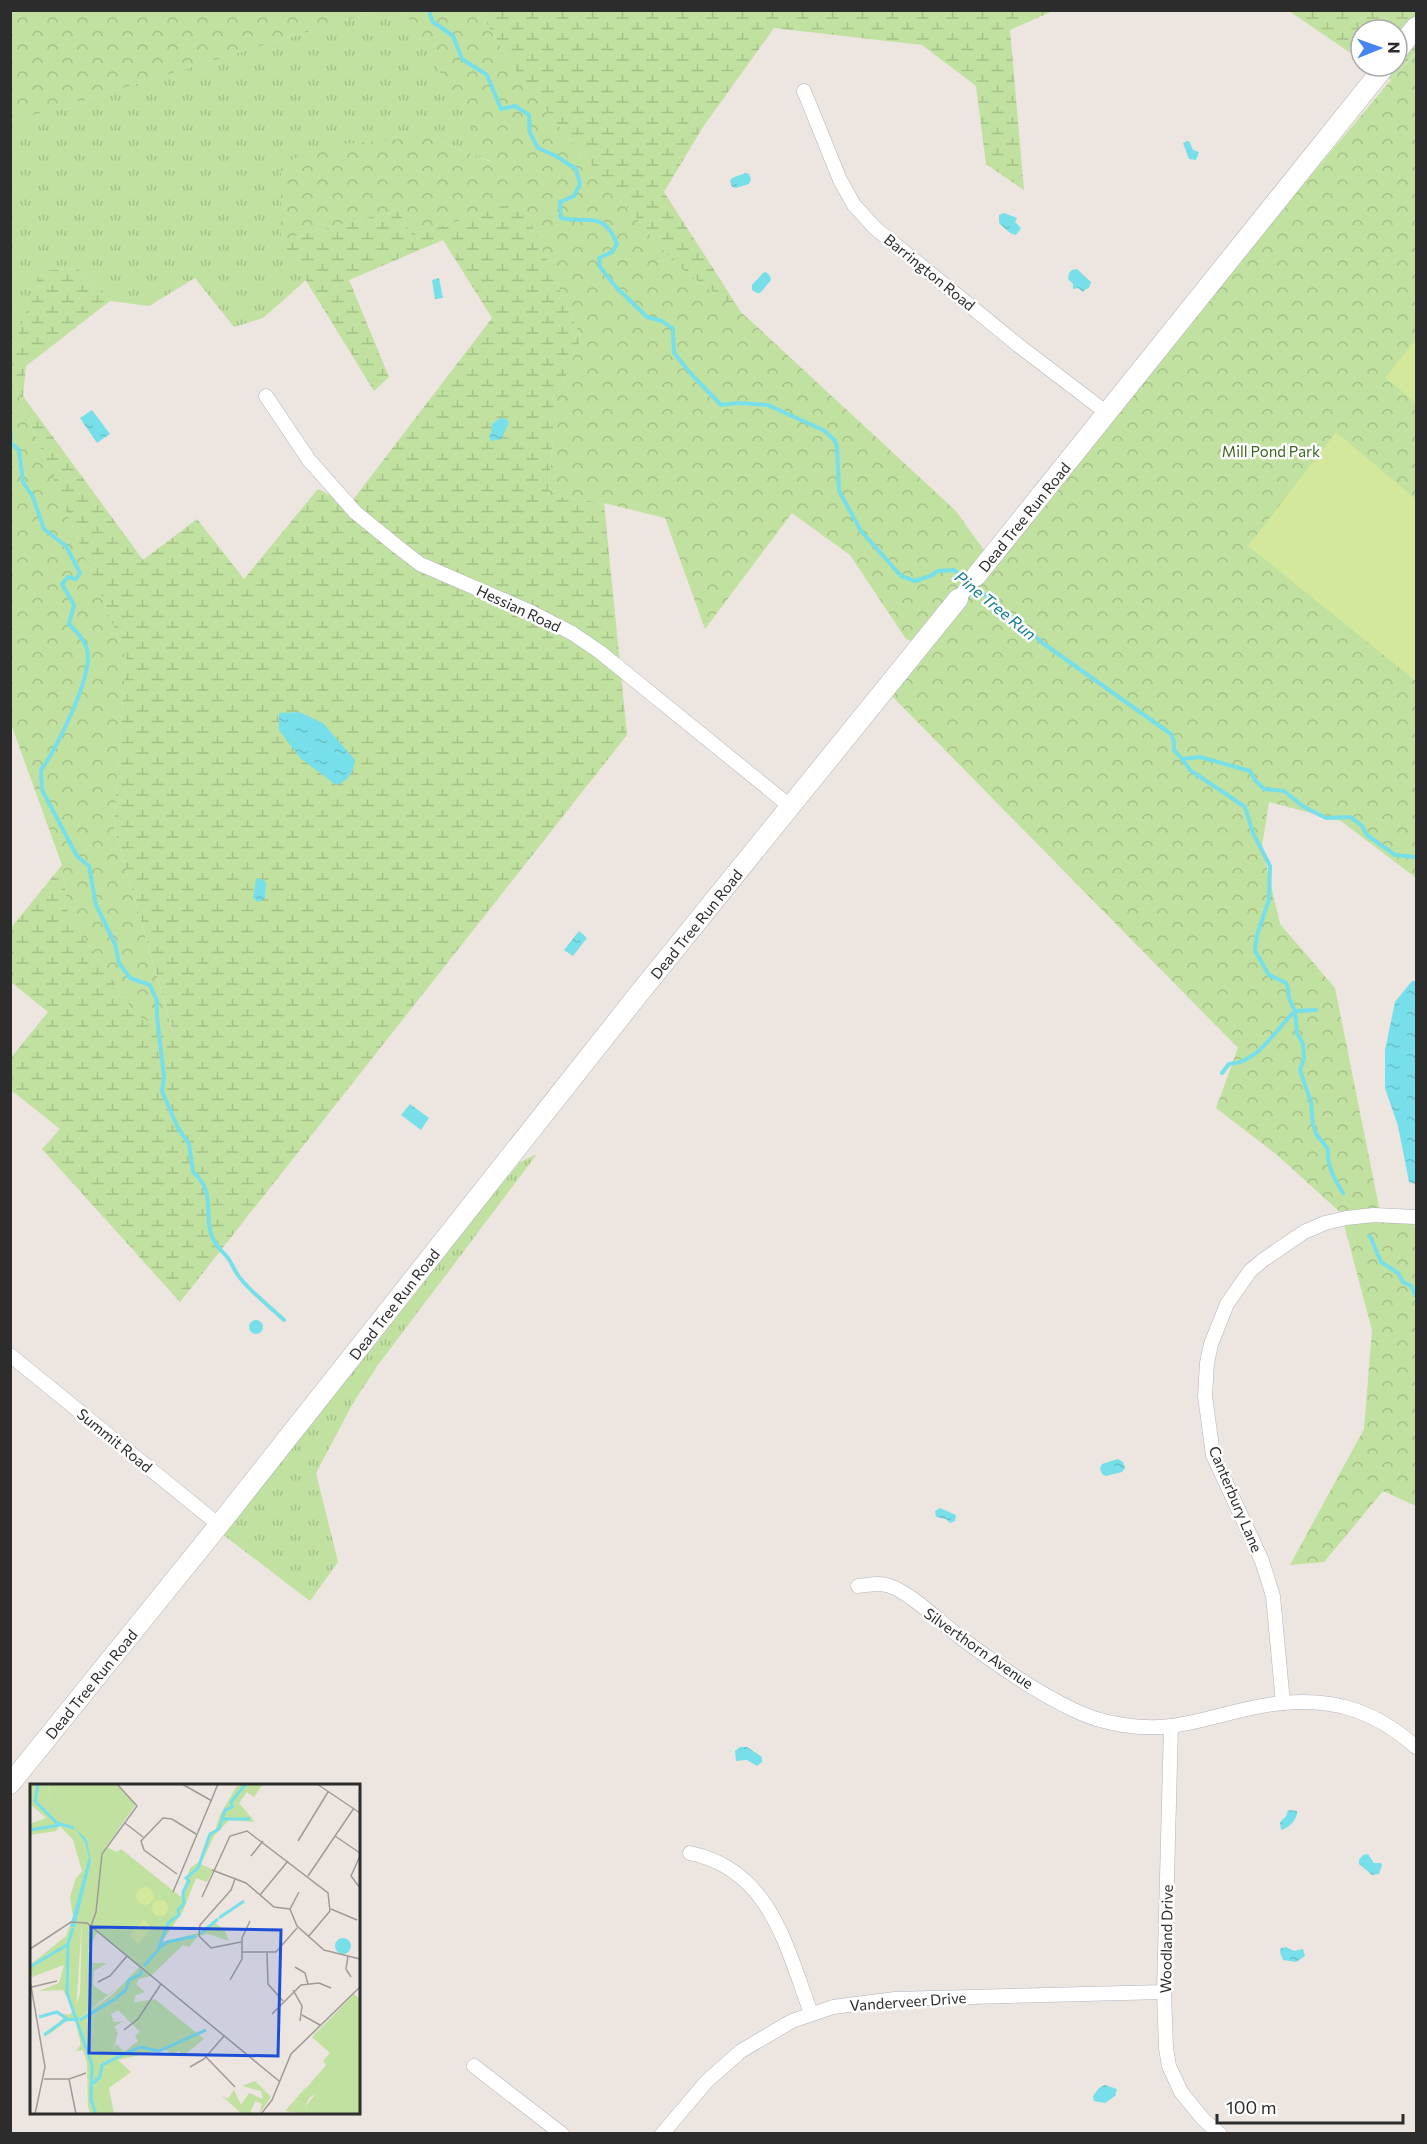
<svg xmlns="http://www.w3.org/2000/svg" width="1427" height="2144" viewBox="0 0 1427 2144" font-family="Commissioner,sans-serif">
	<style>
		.grass { fill: url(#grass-tufts) }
		.forest { fill: url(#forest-crowns) }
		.wetland { fill: url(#wetland-marsh) }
		.pitch { fill: #d4e89b }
		.water { fill: url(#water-ripples) }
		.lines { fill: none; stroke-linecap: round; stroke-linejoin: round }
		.stream { stroke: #77dfea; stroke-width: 4 }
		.street-casing { stroke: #b0b4bc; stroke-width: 15 }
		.secondary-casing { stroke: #b0b4bc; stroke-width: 21 }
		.street { stroke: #fff; stroke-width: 14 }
		.secondary { stroke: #fff; stroke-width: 20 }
		.labels { text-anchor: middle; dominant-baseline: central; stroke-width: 5; stroke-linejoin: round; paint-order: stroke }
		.street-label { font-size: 15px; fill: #2c2c2c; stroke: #fff }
		.park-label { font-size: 15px; fill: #39681e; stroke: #fff }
		.water-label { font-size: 16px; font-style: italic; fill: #137c93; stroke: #fff }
		.inset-river { fill: none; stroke: #77dfea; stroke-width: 3 }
		.inset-road { fill: none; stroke: #a09b98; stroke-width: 1.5 }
		.view { fill: #1d4ed8; fill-opacity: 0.15; stroke: #1d4ed8; stroke-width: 3 }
		.inset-edge { fill: none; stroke: #2c2c2c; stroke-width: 3 }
	</style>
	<defs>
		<pattern id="grass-tufts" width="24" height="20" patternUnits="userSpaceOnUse" patternTransform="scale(1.5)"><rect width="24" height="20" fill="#c0e19f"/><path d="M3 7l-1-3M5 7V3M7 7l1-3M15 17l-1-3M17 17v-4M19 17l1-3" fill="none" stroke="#a5c189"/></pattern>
		<pattern id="forest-crowns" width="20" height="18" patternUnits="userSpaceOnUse" patternTransform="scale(1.5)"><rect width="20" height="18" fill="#c0e19f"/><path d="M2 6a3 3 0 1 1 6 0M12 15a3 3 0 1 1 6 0" fill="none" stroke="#a5c189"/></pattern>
		<pattern id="wetland-marsh" width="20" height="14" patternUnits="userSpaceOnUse" patternTransform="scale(1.5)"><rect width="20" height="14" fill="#c0e19f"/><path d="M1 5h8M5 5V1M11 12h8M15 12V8" fill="none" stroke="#a5c189"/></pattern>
		<pattern id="water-ripples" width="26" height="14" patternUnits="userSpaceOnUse" patternTransform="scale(1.5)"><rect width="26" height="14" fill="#77dfea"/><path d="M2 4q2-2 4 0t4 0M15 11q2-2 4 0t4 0" fill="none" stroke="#67c0c9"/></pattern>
	</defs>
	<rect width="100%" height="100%" fill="#ede5e0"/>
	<g class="grass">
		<path d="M376 11H404L495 163 429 137 281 240 306 280 263 318 234 327 195 278 149 306 110 301 77 268 41 271 11 356V122Z"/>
		<path d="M537 1154 378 1365 353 1403 316 1473 338 1562 310 1601 222 1534 323 1404 520 1162Z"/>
	</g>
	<g class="forest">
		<path d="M11 10H376V11L11 122Z"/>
		<path d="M404 11H479L526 87 676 265 741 312 956 511 986 553 1059 475 1391 80 1416 53V878L1341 821 1269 802 1262 846 1280 924 1335 988 1381 1217 1410 1218 1416 1228V1506L1383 1491 1324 1562 1290 1565 1364 1429 1372 1330 1341 1213 1276 1154 1216 1108 1238 1048 887 691 924 645 906 639 850 555 792 513 705 629 665 518 604 503 548 495 556 400 581 338 521 201 412 236 398 210 281 240V166L316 146 429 137 494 163Z"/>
		<path d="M11 376 126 657 114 827 174 1036 136 1015 68 914 62 865 11 724Z"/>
	</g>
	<g class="wetland">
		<path d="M479 11H1053L1010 30 1024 190 986 164 976 86 922 45 774 28 703 127 664 192 741 312 676 265 526 87Z"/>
		<path d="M1289 11H1416V52L1391 80 1370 66H1397V30H1361V60Z"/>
		<path d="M521 200 581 338 556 400 548 495 604 503 627 735 180 1302 42 1149 60 1129 11 1090 10 1059 48 1012 11 982V928L62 865 68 914 136 1015 174 1035 114 827 126 657 11 376V356L40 271 77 268 110 301 26 366 23 396 143 560 197 519 244 579 318 489 349 505 492 318 443 240 349 280 389 377 374 391 281 240 398 210 412 236Z"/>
	</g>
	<g class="pitch">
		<path d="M1416 339V403L1385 378Z"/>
		<path d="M1336 432 1416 499V681L1248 546Z"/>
	</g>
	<g class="water">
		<path d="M1187 141H1189L1193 150 1199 152 1196 160 1189 159 1183 143Z"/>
		<path d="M746 173 749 174 751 179 749 184 736 188 732 187 730 181 732 178Z"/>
		<path d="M1004 213 1017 218 1015 222 1021 228 1016 235 1010 233 999 223V215Z"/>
		<path d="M1077 269 1091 282C1088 292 1088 286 1083 292L1078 288 1073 289V284L1068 279 1069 273 1072 270Z"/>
		<path d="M766 272 770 276 771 280 760 293H757L752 290V285L763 273Z"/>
		<path d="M439 278 443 298 435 299 432 280Z"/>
		<path d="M92 410 110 434 97 443 80 418Z"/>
		<path d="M500 418 506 419 509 423 501 439 491 441 489 436 491 433 492 424Z"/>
		<path d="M299 712 323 723 355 760C353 772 349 781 336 785L300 758 279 730V713Z"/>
		<path d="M260 878 266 882 265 899 258 902 253 898 256 879Z"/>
		<path d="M579 931 587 938 573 956 564 950Z"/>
		<path d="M1412 981H1416V1184L1409 1182 1398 1126 1385 1088V1050L1395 1002Z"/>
		<path d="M410 1104 429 1118 421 1130 401 1115Z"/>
		<circle cx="256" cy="1327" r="7"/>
		<path d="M1118 1459 1123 1462 1125 1468 1122 1472 1106 1476 1102 1474 1100 1468 1102 1464Z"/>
		<path d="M940 1508 956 1515 955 1521 950 1523 946 1519 936 1517 935 1511Z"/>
		<path d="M740 1747H747L762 1757V1762L757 1766 747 1760 736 1761 735 1751Z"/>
		<path d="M1288 1810 1297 1811C1298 1819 1288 1829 1281 1830L1280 1822 1286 1816Z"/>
		<path d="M1368 1854 1374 1863H1381L1382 1865 1379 1874 1372 1875 1359 1864V1860L1363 1855Z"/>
		<path d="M1286 1947 1294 1951 1303 1949 1305 1956 1296 1962 1283 1960 1280 1952 1281 1948Z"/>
		<path d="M1105 2085 1117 2089 1115 2096 1105 2103 1094 2101 1093 2097C1096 2091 1099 2087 1105 2085Z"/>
	</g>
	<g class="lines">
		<g class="stream">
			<path d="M429 10 432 21 453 36 462 59 487 75 501 109 515 106 529 115 530 133 538 148 556 156 576 169 580 184 574 196 560 202 561 218C588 224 604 210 617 244L612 252 599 258 600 267 616 287 647 317 662 321 673 329 674 353 693 376 721 405 739 403 768 405 825 431 835 441 837 447 839 491 861 531 901 576 915 581 930 576 938 571 954 570 967 580"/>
			<path d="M10 426 11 443 19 450 23 482 33 497 44 529 66 546 80 573 76 579 68 577 62 584 74 605 69 624C75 630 83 638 86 646 97 670 56 750 41 770L42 790 77 856 89 866 96 905 115 944 119 963 130 978 150 985 157 1001V1017L164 1077 162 1091 178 1128 189 1144 193 1172C219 1194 200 1220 216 1244 219 1249 224 1253 228 1258 232 1264 235 1272 240 1278 252 1293 269 1306 284 1320"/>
			<path d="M973 585 1044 644 1171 734 1174 741V750L1182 759 1200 757 1250 771 1255 780 1264 789 1284 791 1304 807 1326 818 1350 817 1362 826 1367 835 1395 855 1416 857"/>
			<path d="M1182 759 1190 770 1245 807 1253 833 1270 866 1269 900 1257 935 1255 951 1269 975 1286 983 1288 988 1289 998 1295 1011 1297 1033 1303 1044 1304 1058 1300 1070 1311 1102 1313 1124 1316 1134 1328 1149C1327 1167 1334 1178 1343 1193"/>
			<path d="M1222 1073 1229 1064C1257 1064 1276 1029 1295 1011L1316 1010"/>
			<path d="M1370 1236 1381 1262 1398 1273 1403 1282 1411 1286 1416 1296"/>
		</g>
		<g class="street-casing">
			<g id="street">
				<path d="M804 91 840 180 854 205 875 228 1018 345 1107 413"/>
				<path d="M266 396 309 460 355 512 398 547 420 564 531 612 572 633 600 652 791 807"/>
				<path d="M958 599 976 576"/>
				<path d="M10 1355 219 1525"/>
				<path d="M858 1586C869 1585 879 1582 890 1586 910 1593 938 1620 956 1634 993 1662 1032 1690 1074 1710 1102 1724 1140 1730 1171 1726 1209 1721 1245 1706 1283 1703 1337 1698 1376 1712 1416 1747"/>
				<path d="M1283 1703 1273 1596 1262 1561 1213 1455 1205 1396 1207 1363 1211 1344 1227 1304 1250 1271 1263 1260 1304 1232 1325 1223 1346 1218 1374 1215 1416 1217"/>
				<path d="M1171 1726 1164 1992 1166 2048 1169 2066 1181 2092 1203 2119 1220 2134"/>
				<path d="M690 1853C771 1870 786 1947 811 2013"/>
				<path d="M474 2066 562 2134"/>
				<path d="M662 2134 707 2081 741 2051 792 2021 833 2007 895 1999 1164 1992"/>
			</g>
		</g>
		<g class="secondary-casing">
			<g id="secondary">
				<path d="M1397 51 1416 27"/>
				<path d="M976 576 1385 66"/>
				<path d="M10 1784 219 1525 637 996 958 599"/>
			</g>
		</g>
		<use href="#street" class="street"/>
		<use href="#secondary" class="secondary"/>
	</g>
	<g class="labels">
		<g class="street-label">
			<text transform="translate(930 272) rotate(39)">Barrington Road</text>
			<text transform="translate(1024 517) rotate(-51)">Dead Tree Run Road</text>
			<text transform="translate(519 608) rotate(25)">Hessian Road</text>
			<text transform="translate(696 924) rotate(-51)">Dead Tree Run Road</text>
			<text transform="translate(394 1304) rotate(-52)">Dead Tree Run Road</text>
			<text transform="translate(115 1440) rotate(39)">Summit Road</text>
			<text transform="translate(1236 1499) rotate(67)">Canterbury Lane</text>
			<text transform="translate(979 1648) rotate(35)">Silverthorn Avenue</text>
			<text transform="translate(91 1684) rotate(-51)">Dead Tree Run Road</text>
			<text transform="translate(1166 1939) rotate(-89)">Woodland Drive</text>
			<text transform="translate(908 2001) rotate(-4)">Vanderveer Drive</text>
		</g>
		<g class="park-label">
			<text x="1271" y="451">Mill Pond Park</text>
		</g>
		<g class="water-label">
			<text transform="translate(996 605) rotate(39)">Pine Tree Run</text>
		</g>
	</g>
	<g transform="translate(30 1784)">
		<rect width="330" height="330" fill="#ede5e0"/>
		<path d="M324 210 330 215V256L320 262 319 254H308L303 246 302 252 286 249ZM74 226 80 245 84 242 88 249 83 266 91 269 72 275 60 234Z" fill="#c0e19f"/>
		<path d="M0 0H4L3 13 30 40 26 47 0 51V40L16 34 0 20ZM18 0H86L106 20 76 63 87 68 91 65 151 113 160 84 169 78 179 50 185 47 190 31 208 0H233L224 13 217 8 209 19 225 38 199 36 184 52 171 80 183 86 177 98 166 94 153 127 132 158 168 149 185 139 194 145 199 157 178 150 168 152 159 163 153 161 121 192 109 195 106 200 115 208 106 211 103 221 77 223 80 245 72 241 73 226 60 234 72 275 117 259 151 255 140 264 88 276 101 288 79 304 84 330H61L58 323 57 278 53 266 46 267 51 261 47 244 50 234 83 210 109 183 52 135 46 228 33 206 9 207 29 199 34 181 2 193 0 186V181L36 152 43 133 40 113 46 94 61 78 64 68V54L52 47 48 30 37 21 20 15ZM302 242 308 254 319 253 320 261 330 256V330H279L275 323 291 303 323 285 311 281 276 312 273 308 296 281 293 277 300 269 282 253 286 249 302 252ZM225 297 241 313 229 330 232 320 225 317 220 330H212L191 311 198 315 204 306 211 321 219 309 233 315 231 307 212 302Z" fill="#c0e19f"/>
		<path d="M4 0H18L20 15 41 20 48 30 59 33 62 41 52 47 67 54 68 60 65 73 52 87 43 56 3 13ZM52 135 68 146 58 167 63 179H77L64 187 63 201 77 211 87 204 50 234 49 243 44 237 38 236 14 254 34 233 26 229 10 232 26 228 39 231 45 225 50 209ZM125 215 174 255 154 271 148 267 144 272 135 265 150 256 117 259 91 269 83 266 86 260 94 268 108 257 105 252 110 248 88 226 81 230 84 238 94 237 80 245 77 223ZM323 274V285L279 314 275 323 279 330 255 327 278 301 273 308 276 311 313 276Z" fill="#c0e19f"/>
		<path d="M106 112a9 9 0 1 1 18 0a9 9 0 1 1-18 0ZM122 124a8 8 0 1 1 16 0a8 8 0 1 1-16 0ZM113 136 122 143 109 160 99 152Z" fill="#d4e89b"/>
		<path d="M44 43 57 56 61 77 45 143H40L59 73 55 58ZM305 162a8 8 0 1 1 16 0a8 8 0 1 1-16 0Z" fill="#77dfea"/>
		<path class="inset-river" d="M8 0 5 17 27 39 44 44M191 35H220M0 46 30 41M189 134 214 117M43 144 38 160 37 209 62 281 61 316 66 330M170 150 188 135M128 165 137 158 166 152M114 182 128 166 138 139 149 131 148 126 154 120 153 108 159 97 156 94 168 84 180 50 189 45 195 26 202 23 201 18 216 0M0 183 37 161M9 233 27 228 37 235M50 236 85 215 96 206 99 196 111 190V186M14 251 35 236 49 235M63 299 70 293 72 281 96 269 110 263 129 267 176 246"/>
		<path class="inset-road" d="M152 0 182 17M287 0 330 29M95 39 113 53M305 52 330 69M268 57 298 8M221 72 233 57M330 72 321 92 330 104M182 86 216 99 244 123 260 125M147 90 114 66 111 57 133 34 142 35 166 50M278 92 324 24M205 95 201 106 170 141 169 152 181 164 211 158M143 108 188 0M269 108 260 125 267 142 294 166 330 175M230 111 258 77M172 113 200 52 217 47 298 109 300 127 278 153M301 125 327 136M61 142 66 128 72 70 107 22 87 0M0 165 41 138 57 139 249 297M213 168H246L267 144M237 169 238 200 253 217M318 172 316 185 321 193M265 183 275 189 278 200M0 196 15 283 5 330M200 196 212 175V154L220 137M68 198 80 192 97 172M2 203 27 197M263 206 272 222 270 237M242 230 271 201 289 199 301 204M272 231 290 241M94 246 108 235 131 200M176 273 205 303M160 283 174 275 194 252M14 295H39L56 289M39 295 46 330M231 330 242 316 261 270 330 203"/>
		<path class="view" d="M61 143 251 146 248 272 59 269Z"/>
		<rect width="330" height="330" class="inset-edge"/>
	</g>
	<rect width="1427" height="2144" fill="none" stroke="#2c2c2c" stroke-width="24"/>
	<g transform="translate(1379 48) rotate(89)"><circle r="28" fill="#ffffff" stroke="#ababab" stroke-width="1.5"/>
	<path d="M0-4.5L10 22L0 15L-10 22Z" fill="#4783f3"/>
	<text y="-9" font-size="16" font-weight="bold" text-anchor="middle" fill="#2c2c2c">N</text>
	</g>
	<path d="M1217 2114v9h186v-9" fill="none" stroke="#2c2c2c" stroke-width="3"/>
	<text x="1226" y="2114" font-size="18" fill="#2c2c2c" stroke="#ffffff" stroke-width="4.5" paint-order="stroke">100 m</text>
</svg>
